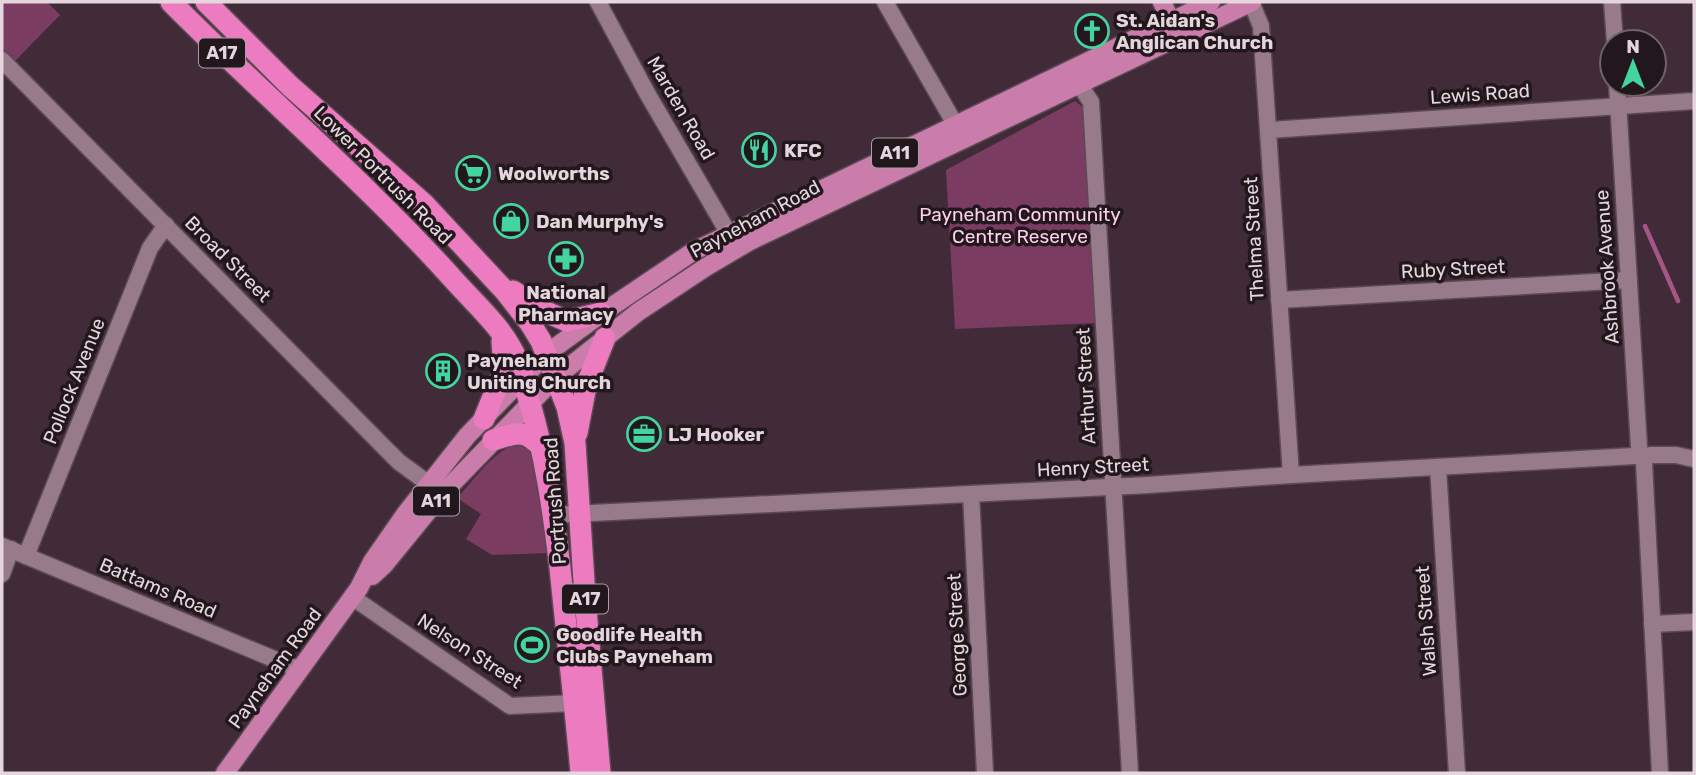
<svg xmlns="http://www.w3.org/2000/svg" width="1696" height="775" viewBox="0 0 1696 775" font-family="Rubik,sans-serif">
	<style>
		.green { fill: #7b3c62 }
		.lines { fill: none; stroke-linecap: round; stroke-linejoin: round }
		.stream { stroke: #a65686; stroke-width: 4.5 }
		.minor-casing { stroke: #5c4a54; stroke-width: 19 }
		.major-casing { stroke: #5c4a54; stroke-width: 21 }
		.highway-casing { stroke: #5c4a54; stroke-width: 24 }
		.minor { stroke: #977b8a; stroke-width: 16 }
		.major { stroke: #ca7caa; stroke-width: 18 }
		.highway { stroke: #ec7cbf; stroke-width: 21 }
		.labels { text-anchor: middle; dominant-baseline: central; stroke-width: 7; stroke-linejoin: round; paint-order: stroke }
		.shield { fill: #21171d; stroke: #aa9da3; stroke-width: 2 }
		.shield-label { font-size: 18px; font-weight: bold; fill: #e5d6dd }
		.poi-label { font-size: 19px; font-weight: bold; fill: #e5d6dd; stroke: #21171d; text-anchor: start }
		.street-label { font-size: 19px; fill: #e5d6dd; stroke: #21171d }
		.park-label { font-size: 19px; fill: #fed0e9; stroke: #21171d }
	</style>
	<rect width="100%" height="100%" fill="#422b38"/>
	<g class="green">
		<path d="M2 2H47L60 15 15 61 2 48Z"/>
		<path d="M1075 101 1084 108 1097 323 955 329 946 170Z"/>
		<path d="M519 443 534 450 548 553 492 555 466 539 481 514 457 498C474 480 494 450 519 443Z"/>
	</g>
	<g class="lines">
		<path class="stream" d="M1645 226 1678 301"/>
		<g class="minor-casing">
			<g id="minor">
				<path d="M598 2 647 93 729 234"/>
				<path d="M885 2 955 124"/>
				<path d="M1251 2 1261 26 1291 475"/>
				<path d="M1612 2 1615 42"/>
				<path d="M2 60 380 443 399 462 429 484"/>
				<path d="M1079 84 1091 102 1130 773"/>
				<path d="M1617 84 1639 447"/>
				<path d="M1269 130 1694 101"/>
				<path d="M1279 300 1629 280"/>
				<path d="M1650 455H1676L1694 459"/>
				<path d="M1644 462 1660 773"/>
				<path d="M1438 467 1457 773"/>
				<path d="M971 494 985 773"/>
				<path d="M553 515 1148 485 1291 475 1635 456"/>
				<path d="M2 546 298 669"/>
				<path d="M26 556 150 248 166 225"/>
				<path d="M2 574 11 549"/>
				<path d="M352 597 510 706 575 703"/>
				<path d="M1652 624 1694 622"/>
			</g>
		</g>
		<g class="major-casing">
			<g id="major">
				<path d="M1162 2 1175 30"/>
				<path d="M372 576 384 565 442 494 555 378 638 312 706 267 750 241 1252 2"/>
				<path d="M225 773 359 588 372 562 406 513 467 436 546 354 605 311 694 251 1211 2"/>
			</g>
		</g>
		<g class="highway-casing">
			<g id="highway">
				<path d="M171 2C264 96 365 181 453 279 477 306 504 328 518 362 523 373 525 386 528 397 545 453 553 510 560 568 567 637 575 705 581 773"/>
				<path d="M206 2 290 86 424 204 505 291 530 323 541 341 567 407 575 443 585 597 600 773"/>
				<path d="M513 291 539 309 567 321 601 313"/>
				<path d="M484 419 504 370 502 341"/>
				<path d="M577 433 586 386 605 338"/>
				<path d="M493 440C516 433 525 428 542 448"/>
			</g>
		</g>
		<use href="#minor" class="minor"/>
		<use href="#major" class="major"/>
		<use href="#highway" class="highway"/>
	</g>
	<defs>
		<g id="church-ring" transform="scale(1.75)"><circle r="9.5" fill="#21171d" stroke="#43d4a0" stroke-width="1.5"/><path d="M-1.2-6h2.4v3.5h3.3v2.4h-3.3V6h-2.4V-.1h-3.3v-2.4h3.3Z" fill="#43d4a0"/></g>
		<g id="restaurant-ring" transform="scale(1.75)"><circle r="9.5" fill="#21171d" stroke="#43d4a0" stroke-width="1.5"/><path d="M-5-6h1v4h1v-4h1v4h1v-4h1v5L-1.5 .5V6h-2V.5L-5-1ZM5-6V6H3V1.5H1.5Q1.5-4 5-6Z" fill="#43d4a0"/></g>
		<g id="supermarket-ring" transform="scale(1.75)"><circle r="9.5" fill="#21171d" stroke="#43d4a0" stroke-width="1.5"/><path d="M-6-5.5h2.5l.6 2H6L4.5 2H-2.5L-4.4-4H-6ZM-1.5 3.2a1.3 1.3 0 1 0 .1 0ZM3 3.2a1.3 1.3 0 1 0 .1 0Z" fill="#43d4a0"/></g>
		<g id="shop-ring" transform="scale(1.75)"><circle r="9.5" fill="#21171d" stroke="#43d4a0" stroke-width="1.5"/><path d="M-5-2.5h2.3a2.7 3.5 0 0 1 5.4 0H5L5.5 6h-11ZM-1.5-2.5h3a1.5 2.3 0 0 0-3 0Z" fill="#43d4a0"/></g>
		<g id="pharmacy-ring" transform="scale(1.75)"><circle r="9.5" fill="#21171d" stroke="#43d4a0" stroke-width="1.5"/><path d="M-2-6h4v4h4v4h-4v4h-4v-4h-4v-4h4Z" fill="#43d4a0"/></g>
		<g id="building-ring" transform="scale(1.75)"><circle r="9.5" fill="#21171d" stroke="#43d4a0" stroke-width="1.5"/><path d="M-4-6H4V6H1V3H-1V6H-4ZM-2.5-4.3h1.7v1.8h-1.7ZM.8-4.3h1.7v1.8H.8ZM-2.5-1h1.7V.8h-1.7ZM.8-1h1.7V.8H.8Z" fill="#43d4a0"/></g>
		<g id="office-ring" transform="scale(1.75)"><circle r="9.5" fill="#21171d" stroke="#43d4a0" stroke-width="1.5"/><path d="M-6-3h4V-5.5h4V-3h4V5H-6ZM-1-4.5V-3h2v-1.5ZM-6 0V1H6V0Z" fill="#43d4a0"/></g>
		<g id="stadium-ring" transform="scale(1.75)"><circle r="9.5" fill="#21171d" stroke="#43d4a0" stroke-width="1.5"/><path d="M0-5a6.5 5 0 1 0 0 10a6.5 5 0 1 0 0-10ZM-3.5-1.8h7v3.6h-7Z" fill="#43d4a0"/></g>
	</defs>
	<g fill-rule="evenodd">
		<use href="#church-ring" x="1092" y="31"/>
		<use href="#restaurant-ring" x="759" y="150"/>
		<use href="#supermarket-ring" x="473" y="173"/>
		<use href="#shop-ring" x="511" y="221"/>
		<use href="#pharmacy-ring" x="566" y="259"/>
		<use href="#building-ring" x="443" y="371"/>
		<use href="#office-ring" x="644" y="434"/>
		<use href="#stadium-ring" x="532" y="645"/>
	</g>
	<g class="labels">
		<g class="shield">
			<rect x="199" y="38.5" width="46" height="29" rx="5"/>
			<rect x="872" y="138.5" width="46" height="29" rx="5"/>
			<rect x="413" y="486.5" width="46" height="29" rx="5"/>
			<rect x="562" y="584.5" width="46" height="29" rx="5"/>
		</g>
		<g class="shield-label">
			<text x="222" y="53">A17</text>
			<text x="895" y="153">A11</text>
			<text x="436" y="501">A11</text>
			<text x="585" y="599">A17</text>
		</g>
		<g class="poi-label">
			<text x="1116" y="20">St. Aidan's<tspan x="1116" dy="22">Anglican Church</tspan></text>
			<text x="784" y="150">KFC</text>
			<text x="498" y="173">Woolworths</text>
			<text x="536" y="221">Dan Murphy's</text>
			<text x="566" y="292" text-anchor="middle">National<tspan x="566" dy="22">Pharmacy</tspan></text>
			<text x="467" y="360">Payneham<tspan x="467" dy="22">Uniting Church</tspan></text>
			<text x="668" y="434">LJ Hooker</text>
			<text x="556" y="634">Goodlife Health<tspan x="556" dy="22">Clubs Payneham</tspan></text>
		</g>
		<g class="street-label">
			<text transform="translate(1480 94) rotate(-4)">Lewis Road</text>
			<text transform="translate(681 108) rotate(60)">Marden Road</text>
			<text transform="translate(383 175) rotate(45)">Lower Portrush Road</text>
			<text transform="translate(755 219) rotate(-28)">Payneham Road</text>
			<text transform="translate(1254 239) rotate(-93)">Thelma Street</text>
			<text transform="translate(228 259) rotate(45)">Broad Street</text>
			<text transform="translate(1607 267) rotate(-94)">Ashbrook Avenue</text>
			<text transform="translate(1453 269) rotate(-3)">Ruby Street</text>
			<text transform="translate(74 381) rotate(-68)">Pollock Avenue</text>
			<text transform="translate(1086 386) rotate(-93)">Arthur Street</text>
			<text transform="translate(1093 467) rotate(-3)">Henry Street</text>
			<text transform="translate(555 501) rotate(-94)">Portrush Road</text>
			<text transform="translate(158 588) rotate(23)">Battams Road</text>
			<text transform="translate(1426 621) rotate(-94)">Walsh Street</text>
			<text transform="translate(957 635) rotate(-93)">George Street</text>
			<text transform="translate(470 651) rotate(33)">Nelson Street</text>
			<text transform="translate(275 668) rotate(-54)">Payneham Road</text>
		</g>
		<g class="park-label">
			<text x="1020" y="214">Payneham Community<tspan x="1020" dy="22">Centre Reserve</tspan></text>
		</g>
	</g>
	<rect width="1696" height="775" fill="none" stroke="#e5d6dd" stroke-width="7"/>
	<g transform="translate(1633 63)"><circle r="33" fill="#21171d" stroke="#6f636a" stroke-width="2"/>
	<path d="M0-5L12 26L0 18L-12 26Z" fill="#43d4a0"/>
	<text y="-10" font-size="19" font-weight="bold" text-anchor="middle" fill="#e5d6dd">N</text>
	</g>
</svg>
